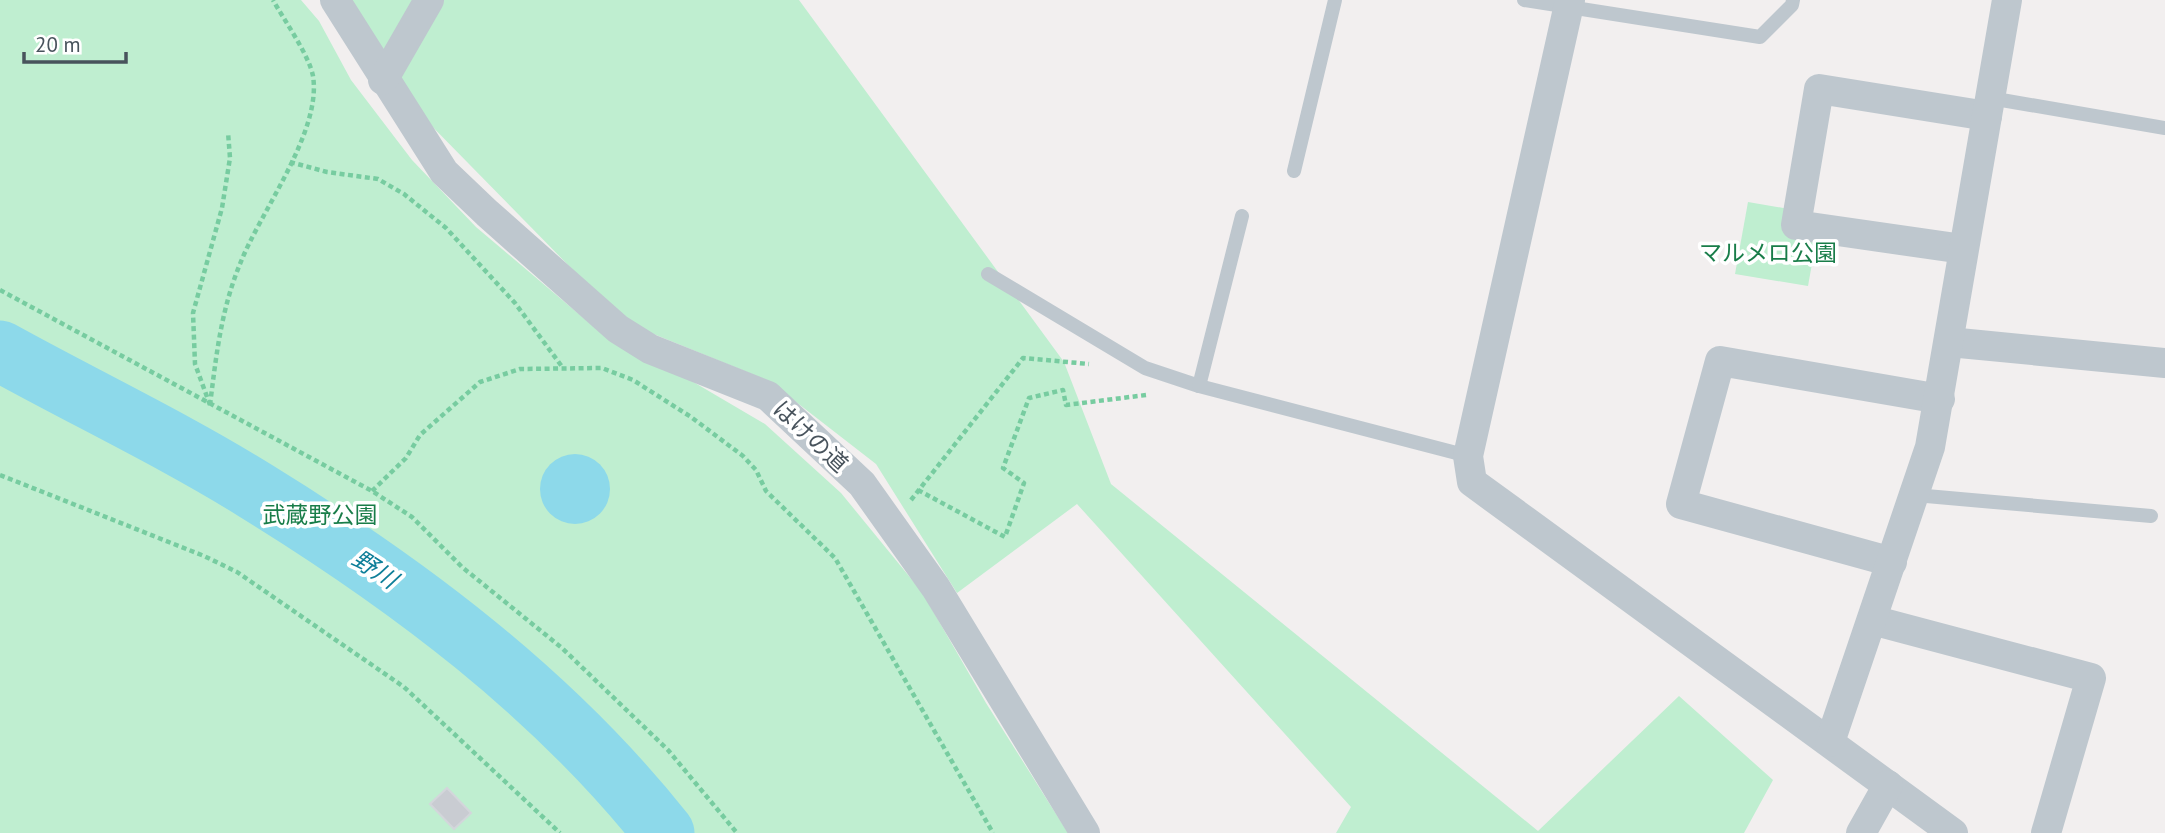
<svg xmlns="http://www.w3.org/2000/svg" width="2165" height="833" viewBox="0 0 2165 833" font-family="'PT Sans','Noto Sans JP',sans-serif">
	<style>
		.green { fill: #bfeed0 }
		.water { fill: #8dd9ea }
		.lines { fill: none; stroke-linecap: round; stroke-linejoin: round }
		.river { stroke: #8dd9ea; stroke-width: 61 }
		.building { fill: #c9ccd2; stroke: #d3d6db; stroke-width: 2 }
		.path { stroke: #77cca0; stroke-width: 4.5; stroke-dasharray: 5 3.5; stroke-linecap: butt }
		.lane { stroke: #bec7ce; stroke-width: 14 }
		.street { stroke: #bec7ce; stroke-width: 30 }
		.labels { text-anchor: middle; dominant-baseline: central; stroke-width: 7; stroke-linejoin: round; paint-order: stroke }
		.park-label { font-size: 23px; fill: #197d49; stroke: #fff }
		.street-label { font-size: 23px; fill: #48535c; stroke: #fff }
		.water-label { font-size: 24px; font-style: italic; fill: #0f7f99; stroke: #fff }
	</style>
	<rect width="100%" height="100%" fill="#f2efef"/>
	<g class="green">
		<path d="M0 0H301L319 21 351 80 412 160 476 227 613 343 690 380 765 424 841 493 922 592 986 703 1068 833H0Z"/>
		<path d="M347 0H799L1064 362 1111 484 1538 831 1679 696 1773 780 1744 833H1336L1351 807 1077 504 957 593 876 464 769 381 624 322 415 109Z"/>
		<path d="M1748 202 1789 209 1817 236 1808 286 1735 274Z"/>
	</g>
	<circle class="water" cx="575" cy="489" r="35"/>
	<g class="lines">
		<path class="river" d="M0 351C85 398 174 440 256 491 407 584 553 693 664 833"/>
	</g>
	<path class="building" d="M447 788 471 813 454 829 430 804Z"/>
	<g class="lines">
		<g class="path">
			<path d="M290 162 327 172 378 179 404 194 446 228 515 303 563 368"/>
			<path d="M0 290 372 491 412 517 462 567 562 648 668 750 737 833"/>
			<path d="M210 405C216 357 221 310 240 264 260 212 322 132 313 76 309 55 284 20 273 0"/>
			<path d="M210 405 195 364 193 313 222 208 230 158 228 132"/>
			<path d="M0 475 204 556 237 572 404 687 560 833"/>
			<path d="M918 490 1005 537 1024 483 1003 468 1029 398 1063 390 1066 405 1146 395"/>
			<path d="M372 491 406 458 420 435 480 382 520 369 602 368 633 380 691 417 743 456 756 470 766 491 835 558 993 833"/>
			<path d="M911 500 1023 358 1089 364"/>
		</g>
		<g class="lane">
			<path d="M1524 0 1760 37 1792 5 1793 0"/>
			<path d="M1990 98 2165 128"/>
			<path d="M1294 171 1335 0"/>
			<path d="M988 274 1145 368 1199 386 1468 456"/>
			<path d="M1199 386 1242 216"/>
			<path d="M1915 495 2151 516"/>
		</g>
		<g class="street">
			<path d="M335 0 444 172 487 213 618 329 650 349 768 396 862 484 936 588 1085 833"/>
			<path d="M1570 0 1468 456 1472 482 1953 833"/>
			<path d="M383 80 429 0"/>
			<path d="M1963 249 1796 225 1819 89 1987 116"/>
			<path d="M1949 342 2165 363"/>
			<path d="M1892 562 1681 504 1720 361 1940 399"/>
			<path d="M1872 620 2091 678 2046 833"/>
			<path d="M1830 742 1930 447 2007 0"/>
			<path d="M1861 833 1888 785"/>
		</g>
	</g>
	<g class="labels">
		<g class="park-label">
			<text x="1768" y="252">マルメロ公園</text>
			<text x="320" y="514">武蔵野公園</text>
		</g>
		<g class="street-label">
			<text transform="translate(811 436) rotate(43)">はけの道</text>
		</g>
		<g class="water-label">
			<text transform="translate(375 569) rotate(33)">野川</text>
		</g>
	</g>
	<path d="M24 52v10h102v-10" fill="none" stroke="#48535c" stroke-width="3.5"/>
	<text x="35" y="52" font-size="21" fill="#48535c" stroke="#ffffff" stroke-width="5" paint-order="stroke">20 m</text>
</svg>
